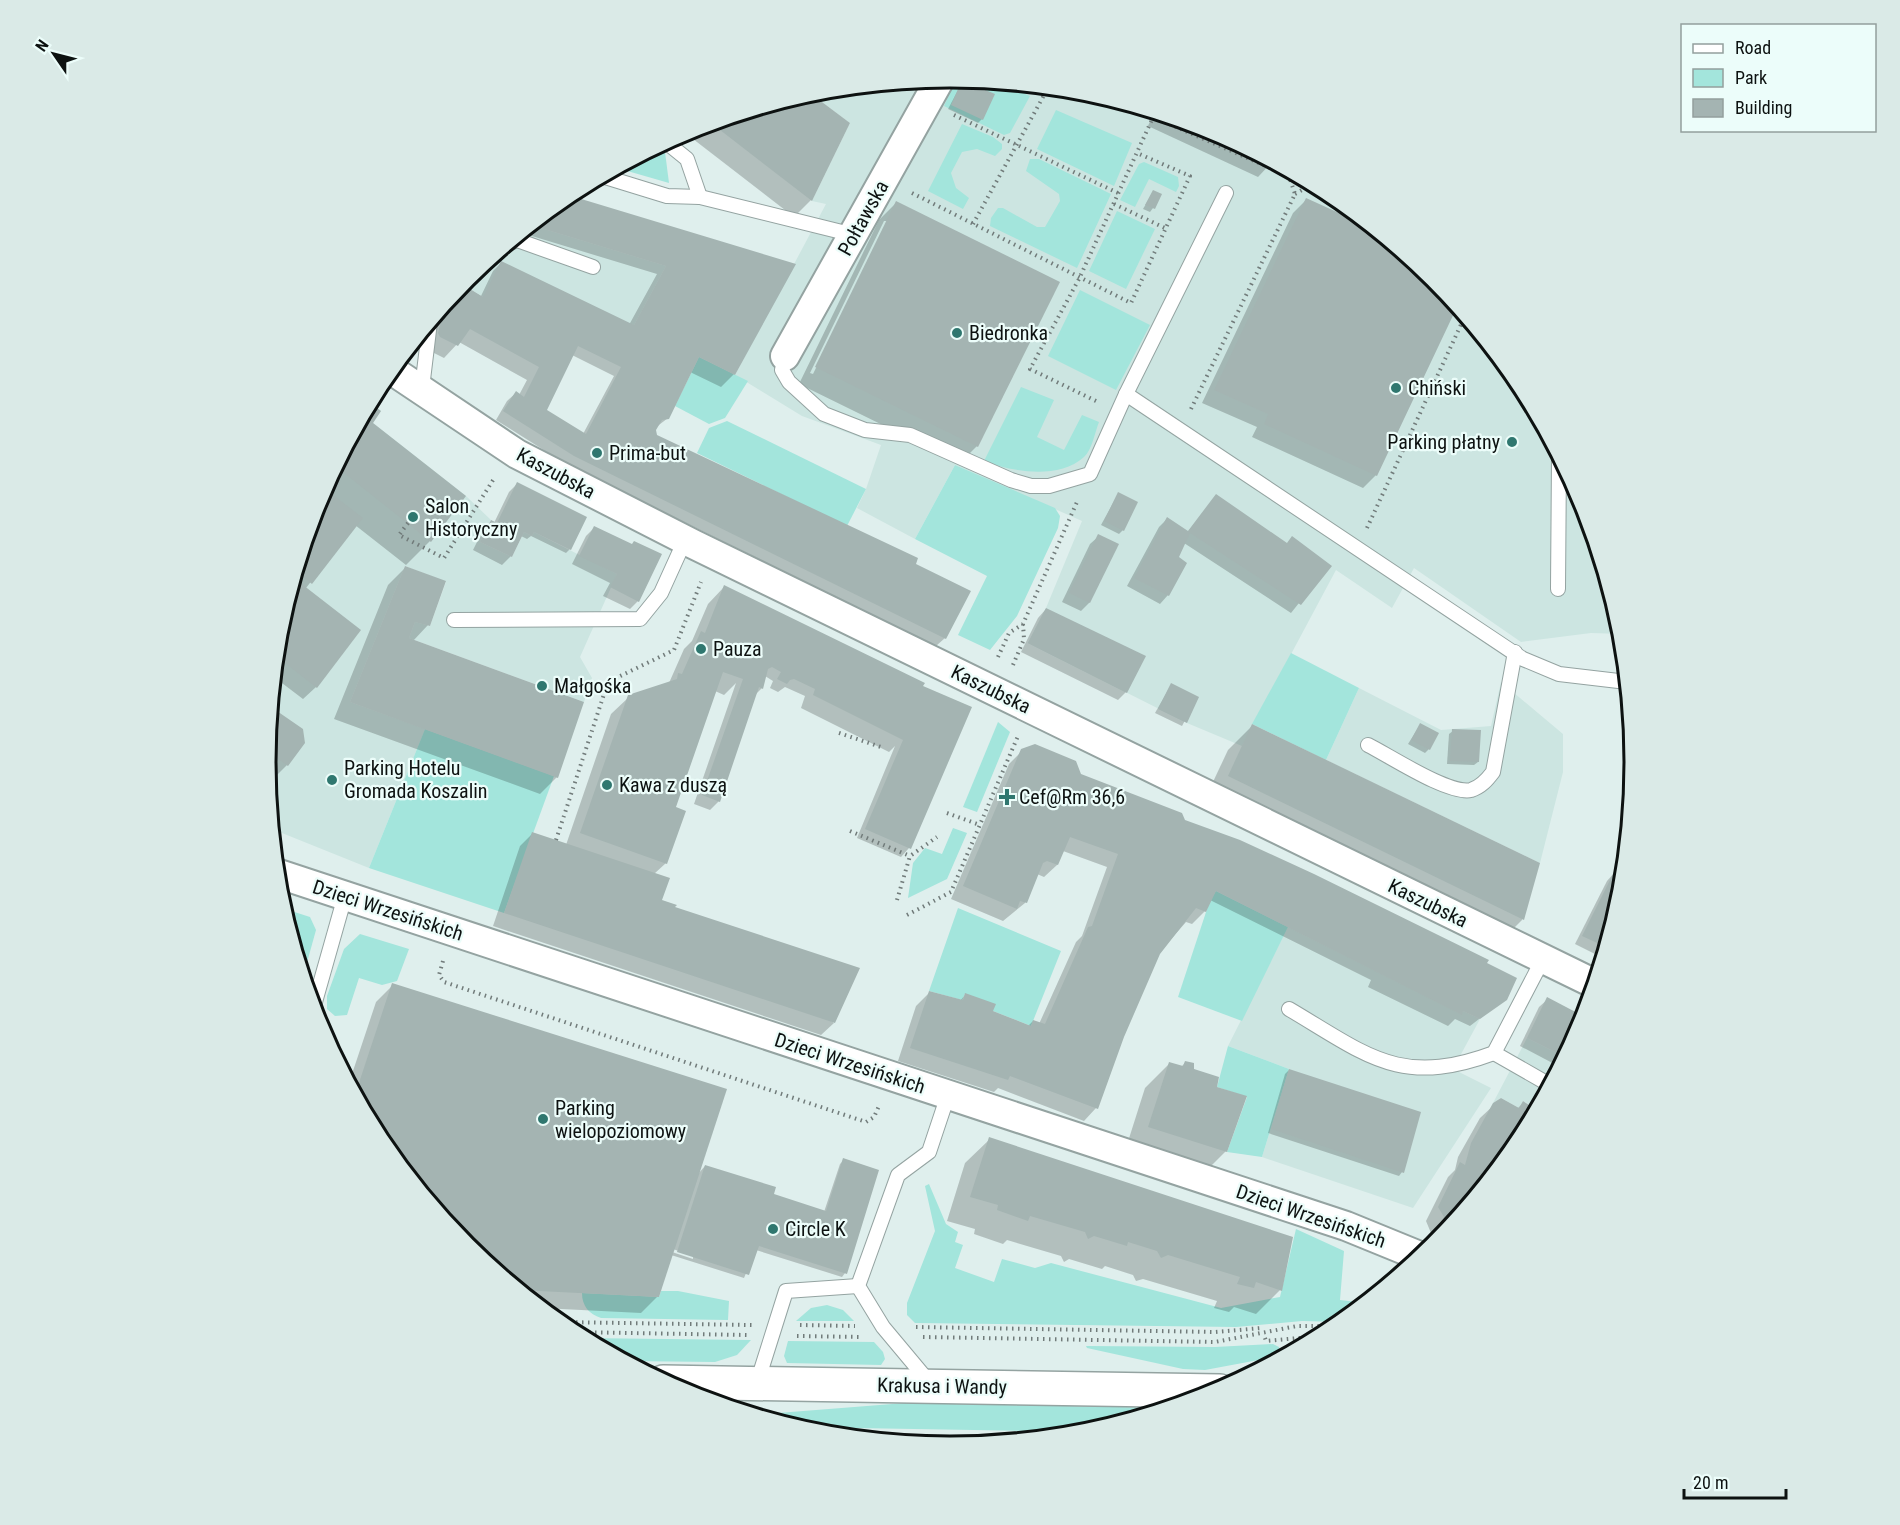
<svg xmlns="http://www.w3.org/2000/svg" width="1900" height="1525" viewBox="0 0 1900 1525" font-family="'Roboto Condensed',sans-serif">
	<style>
		.built { fill: #cce5e1 }
		.green { fill: #a3e5dc }
		.shadow { fill: #0003; fill-rule: evenodd }
		.building { fill: #a4b4b2; fill-rule: evenodd }
		.lines { fill: none; stroke-linecap: round; stroke-linejoin: round }
		.service-casing { stroke: #94a3a1; stroke-width: 16 }
		.minor-casing { stroke: #94a3a1; stroke-width: 32 }
		.tertiary-casing { stroke: #94a3a1; stroke-width: 36 }
		.path { stroke: #717b7a; stroke-width: 4; stroke-dasharray: 1.5 4.5; stroke-linecap: butt }
		.service { stroke: #fff; stroke-width: 14 }
		.minor { stroke: #fff; stroke-width: 28 }
		.tertiary { stroke: #fff; stroke-width: 33 }
		.poi-dot { fill: #2f776f; stroke: #ecfdfa; stroke-width: 2 }
		.labels { text-anchor: middle; dominant-baseline: central; stroke-width: 4.5; stroke-linejoin: round; paint-order: stroke }
		.street-label { font-size: 20px; fill: #0d1211; stroke: #ecfdfa }
		.poi-label { font-size: 20px; fill: #0d1211; stroke: #ecfdfa; text-anchor: start }
		.rim { fill: none; stroke: #0d1211; stroke-width: 3 }
	</style>
	<rect width="100%" height="100%" fill="#dfefed"/>
	<g class="built">
		<path d="M950 78 1084 91 1212 130 1331 194 1434 279 1519 383 1583 501 1622 634 1591 633 1521 642 1414 568 1392 608 1336 570 1242 746 1187 723 1028 643 1046 608 1082 521 955 465 915 539 857 508 866 489 881 445 802 416 735 375 826 204 812 201 850 123 810 93Z"/>
		<path d="M531 225 666 266 634 325 483 297 462 284Z"/>
		<path d="M370 403 381 411 373 423 466 496 491 520 480 542 512 557 524 532 532 536 534 532 617 574 580 657 592 678 584 702 409 638 415 622 430 626 446 582 405 566 350 702 425 729 369 868 272 829 266 762 279 629 318 500Z"/>
		<path d="M1501 682 1563 734V772L1540 863 1326 760 1359 688 1441 730 1491 726Z"/>
		<path d="M1288 927 1461 1014 1463 1011 1480 1019 1453 1069 1491 1088 1413 1208 1262 1157 1289 1069 1228 1046Z"/>
		<path d="M1527 1038 1565 1057 1533 1116 1537 1109 1523 1101 1519 1108 1501 1098 1493 1103Z"/>
	</g>
	<g class="green">
		<path d="M956 79 1000 83 1030 96 1010 133 1004 135 944 106Z"/>
		<path d="M1056 110 1132 143 1114 186 1037 149Z"/>
		<path d="M962 124 993 137 1002 144V149L995 156 977 149 962 152 951 173 956 188 969 198 963 209 928 191Z"/>
		<path d="M658 146 665 152 669 183 617 168Z"/>
		<path d="M1030 159H1039L1111 194 1077 268 990 226 991 218 998 208H1003L1037 227H1045L1060 201 1059 194 1026 171Z"/>
		<path d="M1144 162 1178 177 1179 186 1176 192 1149 179 1135 207 1120 200 1139 164Z"/>
		<path d="M1117 211 1155 229 1126 289 1089 271Z"/>
		<path d="M1080 290 1150 325 1116 390 1048 356Z"/>
		<path d="M699 357 748 381 725 418 709 424 675 406Z"/>
		<path d="M1021 387 1054 400 1037 437 1064 450 1082 415 1099 422C1095 432 1092 450 1084 457 1058 480 1013 472 984 461Z"/>
		<path d="M727 421 866 489 847 526 697 453 709 428Z"/>
		<path d="M955 465 1055 508 1060 516 1058 528 1017 616 990 650 958 635 987 576 915 539Z"/>
		<path d="M1291 653 1359 688 1326 760 1252 724Z"/>
		<path d="M998 722 1010 732 977 812 963 807Z"/>
		<path d="M425 729 554 776 504 913 369 868Z"/>
		<path d="M953 828 967 833 947 879 908 898 913 863 925 848 942 854Z"/>
		<path d="M1216 891 1288 927 1242 1021 1178 997 1210 900Z"/>
		<path d="M282 908 310 917 316 930 303 977Z"/>
		<path d="M958 908 1061 951 1031 1026 993 1011 965 994 962 1000 929 991Z"/>
		<path d="M360 934 409 949 397 981 382 985 359 978 347 1015 335 1016 327 1009V996L344 949Z"/>
		<path d="M1228 1046 1289 1069 1262 1157 1227 1152 1247 1097 1217 1087Z"/>
		<path d="M929 1184 946 1224 958 1232 955 1242 963 1245 955 1268 994 1282 1002 1259 1035 1268 1051 1263 1221 1308 1280 1297 1296 1229 1344 1251 1340 1300 1366 1303 1342 1322 1302 1321 1236 1327 915 1323 907 1315V1303L935 1231 925 1186Z"/>
		<path d="M661 1291H678L729 1301 728 1320 601 1318C589 1314 582 1306 582 1293L659 1297Z"/>
		<path d="M827 1305 843 1310 854 1321H796L811 1308Z"/>
		<path d="M581 1338 751 1340 737 1355 715 1362 624 1361Z"/>
		<path d="M788 1341 874 1342 883 1352 885 1359 881 1365 787 1363 784 1356Z"/>
		<path d="M1273 1344 1279 1347 1280 1356 1205 1370 1183 1369 1087 1348 1086 1346 1215 1347Z"/>
		<path d="M905 1403 1169 1408 1089 1432 795 1427 754 1415Z"/>
	</g>
	<g class="shadow">
		<path d="M963 81 982 119 978 123 948 109Z"/>
		<path d="M809 94 848 124 811 200 794 217 684 132Z"/>
		<path d="M1154 112 1212 130 1272 162 1258 177 1148 126Z"/>
		<path d="M1153 192V208L1150 212 1143 209Z"/>
		<path d="M566 196 683 232 734 374 721 387 690 372 668 418 655 428 656 436 914 565 945 638 936 646 566 464 496 420 507 401 516 393 519 395 527 380 459 342 444 358 428 350 429 336 442 318 436 315 461 285 481 296 493 271 501 263 629 325 657 274 522 233ZM572 355 614 376 583 434 544 410Z"/>
		<path d="M1306 200 1353 222 1358 216 1434 279 1456 305 1376 475 1363 488 1252 437 1257 427 1202 403 1293 213Z"/>
		<path d="M896 203 977 446 960 463 799 384 879 220ZM884 221H888L813 374 810 373Z"/>
		<path d="M369 404 379 412 371 423 430 541 406 565 355 525 306 588 316 687 303 699 274 677 279 629 318 500Z"/>
		<path d="M517 484 570 549 566 553 531 536 527 539 521 536 511 556 502 565 473 550 483 530 491 522 494 523 509 492Z"/>
		<path d="M1118 494 1123 530 1119 534 1101 525Z"/>
		<path d="M1217 496 1311 588 1291 613 1184 543 1177 558 1168 595 1160 604 1127 586 1159 527 1167 519 1187 533Z"/>
		<path d="M594 528 638 601 630 609 603 596 610 583 572 564 586 536Z"/>
		<path d="M1099 536 1089 603 1081 611 1062 602 1090 544Z"/>
		<path d="M405 568 428 625 413 641 557 777 540 794 334 719 388 585Z"/>
		<path d="M724 587 922 687 970 707 909 848 901 857 857 838 895 746 889 752 801 708 805 696 785 687 778 692 770 688 773 681 765 676 762 688 754 696 719 801 710 810 694 804 736 683 724 695 715 691 674 808 666 863 654 874 660 900 834 1023 821 1035 493 926 520 846 533 833 566 845 611 714 629 697 669 683 684 649 692 641 708 604Z"/>
		<path d="M1046 609 1126 692 1118 700 1021 652 1038 618Z"/>
		<path d="M1171 685 1197 698 1182 726 1155 713Z"/>
		<path d="M270 715 287 765 274 778 267 773 266 762Z"/>
		<path d="M1420 725 1429 749 1425 753 1408 744Z"/>
		<path d="M1252 726 1538 864 1522 920 1498 944 1204 801 1228 750Z"/>
		<path d="M1453 731 1478 762 1474 765 1447 764 1449 734Z"/>
		<path d="M1022 751 1184 821 1483 969 1505 999 1470 1026 1455 1019 1448 1026 1368 987 1371 980 1210 900 1205 911 1192 924 1186 922 1159 953 1122 1037 1096 1108 1084 1121 998 1088 994 1092 898 1061 916 1006 929 993 960 1001 965 995 991 1012 1028 1026 1033 1021 1039 1024 1076 942 1082 936 1107 867 1063 851 1057 865 1044 877 1037 874 1025 903 1003 921 951 899 1009 764Z"/>
		<path d="M1615 872 1623 876 1621 896 1603 958 1575 944 1607 881Z"/>
		<path d="M393 985 698 1174 705 1166 772 1195 824 1212 840 1164 844 1160 845 1273 842 1277 756 1250 744 1278 671 1255 658 1296 641 1313 541 1308 466 1246 381 1142 349 1083 376 1002ZM670 1248 693 1256V1259L669 1251Z"/>
		<path d="M1548 999 1584 1018 1560 1067 1520 1046 1539 1007Z"/>
		<path d="M1186 1062 1215 1088 1226 1151 1202 1175 1125 1151 1145 1088 1169 1064 1181 1067Z"/>
		<path d="M1289 1070 1402 1172 1399 1176 1268 1133 1285 1074Z"/>
		<path d="M1523 1103 1533 1117 1519 1143 1442 1237 1431 1233 1426 1221 1448 1177 1455 1170 1458 1157 1480 1118 1494 1105 1517 1109Z"/>
		<path d="M990 1139 1280 1290 1256 1314 1234 1307 1229 1312 1214 1308 1217 1301 1143 1279 1136 1281 1133 1275 1105 1266 1102 1269 1069 1259 1064 1262 1061 1256 1007 1240 1003 1244 974 1234 975 1229 947 1221 965 1163Z"/>
	</g>
	<g class="building">
		<path d="M962 80 995 94 983 120 951 105Z"/>
		<path d="M810 93 850 123 812 201 711 123Z"/>
		<path d="M1153 190 1162 194 1155 209 1145 205Z"/>
		<path d="M568 195 796 264 735 375 699 357 669 419 662 420 656 430 657 435 918 558 916 564 971 591 946 639 574 456 503 411 516 391 524 397 539 367 470 329 458 346 440 337 438 333 441 321 453 305 447 302 462 284 483 297 501 261 634 325 666 266 531 225ZM578 346 621 367 586 434 547 410Z"/>
		<path d="M1306 198 1359 222 1361 218 1434 279 1457 307 1377 476 1264 424 1268 414 1214 390Z"/>
		<path d="M896 201 1060 282 978 447 815 367Z"/>
		<path d="M370 403 381 411 373 423 466 496 431 542 339 469 329 480Z"/>
		<path d="M517 482 587 517 571 550 534 532 532 536 524 532 512 557 480 542 491 520 497 523Z"/>
		<path d="M324 488 363 518 312 584 296 571 318 500Z"/>
		<path d="M1118 492 1138 502 1124 531 1104 521Z"/>
		<path d="M1216 494 1287 543 1292 536 1332 566 1301 605 1190 533 1179 557 1187 563 1169 596 1134 578 1167 517 1188 531Z"/>
		<path d="M594 526 632 544 634 541 662 554 639 602 610 587 617 574 579 556Z"/>
		<path d="M1098 534 1119 544 1090 603 1069 593Z"/>
		<path d="M405 566 446 581 430 626 415 622 409 638 584 702 558 778 350 702Z"/>
		<path d="M294 578 361 630 317 688 276 656 279 629Z"/>
		<path d="M724 585 925 683 923 686 972 707 911 849 865 829 903 740 813 695 815 689 794 679 790 680 787 684 777 679 781 672 772 667 768 669 763 689 759 687 720 802 702 795 743 679 723 672 676 807 686 811 667 864 580 833 628 695 677 679 678 673 682 674 701 631 705 633Z"/>
		<path d="M1046 608 1146 656 1127 693 1028 643Z"/>
		<path d="M1171 683 1199 697 1187 723 1158 709Z"/>
		<path d="M274 709 303 729 305 743 288 766 274 756 266 768 270 714Z"/>
		<path d="M1420 723 1439 733 1430 750 1411 740Z"/>
		<path d="M1252 724 1540 863 1524 920 1228 776Z"/>
		<path d="M1452 729 1481 730 1479 762 1450 761Z"/>
		<path d="M1035 744 1076 761 1081 774 1182 813 1185 820 1240 840 1314 874 1489 960 1487 963 1517 978 1507 1000 1480 1019 1463 1011 1462 1015 1216 891 1206 912 1196 908 1160 954 1124 1037 1098 1109 1010 1076 1008 1080 910 1048 929 991 963 1000 965 993 996 1004 993 1011 1031 1026 1033 1020 1045 1024 1088 927 1092 926 1118 854 1070 837 1058 865 1047 861 1043 863 1027 903 1020 901 1017 909 963 886 1021 749Z"/>
		<path d="M532 832 670 878 662 900 677 905 675 907 860 968 835 1023 504 913Z"/>
		<path d="M1615 870 1623 875 1621 896 1606 947 1582 936Z"/>
		<path d="M392 983 727 1089 659 1297 519 1290 466 1246 381 1142 355 1095Z"/>
		<path d="M1547 997 1585 1017 1565 1057 1527 1038Z"/>
		<path d="M1185 1061 1194 1063V1069L1219 1077 1217 1087 1247 1096 1227 1152 1148 1127 1169 1062 1183 1066Z"/>
		<path d="M1289 1069 1421 1112 1404 1173 1271 1129Z"/>
		<path d="M1501 1098 1519 1108 1523 1101 1537 1110 1519 1143 1453 1224 1443 1220 1444 1217 1438 1207 1460 1162 1465 1165 1471 1143 1493 1103Z"/>
		<path d="M989 1137 1293 1237 1282 1291 1256 1282 1254 1288 1237 1284 1240 1277 1168 1255 1161 1258 1157 1251 1128 1242 1127 1246 1094 1236 1088 1239 1085 1232 1030 1216 1028 1221 997 1210 998 1205 970 1197Z"/>
		<path d="M843 1158 879 1170 847 1274 759 1246 749 1275 677 1252 705 1165 776 1187 774 1194 826 1211Z"/>
	</g>
	<g class="lines">
		<g class="service-casing">
			<g id="service">
				<path d="M666 142 687 159 700 197"/>
				<path d="M602 176 667 196 700 197 854 235"/>
				<path d="M1226 193 1126 394 1523 659 1559 674 1627 682"/>
				<path d="M506 245 517 240 593 267"/>
				<path d="M785 356 782 370 789 382 824 414 865 430 910 435 1011 480 1031 486H1049L1090 474 1126 394"/>
				<path d="M422 388 430 322"/>
				<path d="M1558 589 1559 457"/>
				<path d="M454 620 640 619 661 593 685 540"/>
				<path d="M1368 745C1390 756 1449 795 1471 790 1481 787 1487 780 1493 772L1515 652"/>
				<path d="M313 1009 345 896"/>
				<path d="M1289 1009C1367 1055 1400 1088 1494 1053L1543 959"/>
				<path d="M1494 1053 1550 1085"/>
				<path d="M929 1382 883 1327 858 1286 898 1175 929 1152 948 1095"/>
				<path d="M757 1383 786 1291 858 1286"/>
			</g>
		</g>
		<g class="minor-casing">
			<g id="minor">
				<path d="M785 356 940 79"/>
				<path d="M399 375 517 454 693 544 1595 984"/>
				<path d="M276 873 1346 1226 1422 1257"/>
			</g>
		</g>
		<g class="tertiary-casing">
			<path id="tertiary" d="M663 1382 1220 1391"/>
		</g>
		<g class="path">
			<path d="M954 115 1118 193"/>
			<path d="M1153 117 1289 176 1291 172"/>
			<path d="M912 193 1131 303 1190 176 1137 153"/>
			<path d="M1295 194 1313 184"/>
			<path d="M1114 204 1165 228"/>
			<path d="M973 224 1048 88"/>
			<path d="M1096 401 1030 369 1079 279 1155 113"/>
			<path d="M1191 409 1295 194 1289 176"/>
			<path d="M408 523 399 535 444 558 495 477"/>
			<path d="M1367 528 1465 316"/>
			<path d="M998 657 1009 633 1023 624 1077 502"/>
			<path d="M1013 665 1024 639 1023 624"/>
			<path d="M839 733 884 748"/>
			<path d="M947 813 980 825"/>
			<path d="M850 831 910 856"/>
			<path d="M556 840 608 682 674 650 701 582"/>
			<path d="M897 900 910 856 937 837"/>
			<path d="M907 915 951 892 1018 736"/>
			<path d="M443 961 439 975 444 982 866 1122 874 1117 879 1106"/>
			<path d="M558 1322 752 1325"/>
			<path d="M800 1325 855 1326"/>
			<path d="M916 1327 1215 1332 1262 1328"/>
			<path d="M571 1332 747 1335"/>
			<path d="M797 1336 861 1337"/>
			<path d="M923 1337 1215 1342 1297 1326H1337"/>
			<path d="M1265 1338 1266 1341 1321 1336"/>
		</g>
		<use href="#service" class="service"/>
		<use href="#minor" class="minor"/>
		<use href="#tertiary" class="tertiary"/>
	</g>
	<g class="poi-dot">
		<circle cx="957" cy="333" r="6"/>
		<circle cx="1396" cy="388" r="6"/>
		<circle cx="1512" cy="442" r="6"/>
		<circle cx="597" cy="453" r="6"/>
		<circle cx="413" cy="517" r="6"/>
		<circle cx="701" cy="649" r="6"/>
		<circle cx="542" cy="686" r="6"/>
		<circle cx="332" cy="780" r="6"/>
		<circle cx="607" cy="785" r="6"/>
		<path d="M1004 788h6v6h6v6h-6v6h-6v-6h-6v-6h6z"/>
		<circle cx="543" cy="1119" r="6"/>
		<circle cx="773" cy="1229" r="6"/>
	</g>
	<g class="labels">
		<g class="street-label">
			<text transform="translate(863 218) rotate(-61)">Połtawska</text>
			<text transform="translate(556 473) rotate(28)">Kaszubska</text>
			<text transform="translate(991 689) rotate(26)">Kaszubska</text>
			<text transform="translate(1428 903) rotate(26)">Kaszubska</text>
			<text transform="translate(388 910) rotate(18)">Dzieci Wrzesińskich</text>
			<text transform="translate(850 1063) rotate(18)">Dzieci Wrzesińskich</text>
			<text transform="translate(1311 1216) rotate(19)">Dzieci Wrzesińskich</text>
			<text transform="translate(942 1386) rotate(1)">Krakusa i Wandy</text>
		</g>
		<g class="poi-label">
			<text x="969" y="333">Biedronka</text>
			<text x="1408" y="388">Chiński</text>
			<text x="1500" y="442" text-anchor="end">Parking płatny</text>
			<text x="609" y="453">Prima-but</text>
			<text x="425" y="506">Salon<tspan x="425" dy="23">Historyczny</tspan></text>
			<text x="713" y="649">Pauza</text>
			<text x="554" y="686">Małgośka</text>
			<text x="344" y="768">Parking Hotelu<tspan x="344" dy="23">Gromada Koszalin</tspan></text>
			<text x="619" y="785">Kawa z duszą</text>
			<text x="1019" y="797">Cef@Rm 36,6</text>
			<text x="555" y="1108">Parking<tspan x="555" dy="23">wielopoziomowy</tspan></text>
			<text x="785" y="1229">Circle K</text>
		</g>
	</g>
	<path d="M0 0H1900V1525H0ZM276 762a674 674 0 1 1 1348 0a674 674 0 1 1-1348 0Z" fill="#daeae7" fill-rule="evenodd"/>
	<path class="rim" d="M276 762a674 674 0 1 1 1348 0a674 674 0 1 1-1348 0Z"/>
	<rect x="1681" y="24" width="195" height="108" fill="#ecfdfa" stroke="#939f9d" stroke-width="1.5"/>
	<rect x="1693" y="44" width="30" height="9" fill="#ffffff" stroke="#939f9d" stroke-width="1.5"/>
	<text x="1735" y="54" font-size="18" fill="#0d1211">Road</text>
	<rect x="1693" y="69" width="30" height="18" fill="#a3e5dc" stroke="#939f9d" stroke-width="1.5"/>
	<text x="1735" y="84" font-size="18" fill="#0d1211">Park</text>
	<rect x="1693" y="99" width="30" height="18" fill="#a4b4b2" stroke="#939f9d" stroke-width="1.5"/>
	<text x="1735" y="114" font-size="18" fill="#0d1211">Building</text>
	<g transform="translate(54 54) rotate(305)" stroke="#ecfdfa" stroke-width="4.5" paint-order="stroke">
	<path d="M0-4.5L10 22L0 15L-10 22Z" fill="#0d1211"/>
	<text y="-9" font-size="16" font-weight="bold" text-anchor="middle" fill="#0d1211">N</text>
	</g>
	<path d="M1684 1489v9h102v-9" fill="none" stroke="#0d1211" stroke-width="3"/>
	<text x="1693" y="1489" font-size="18" fill="#0d1211" stroke="#ecfdfa" stroke-width="4.5" paint-order="stroke">20 m</text>
</svg>
